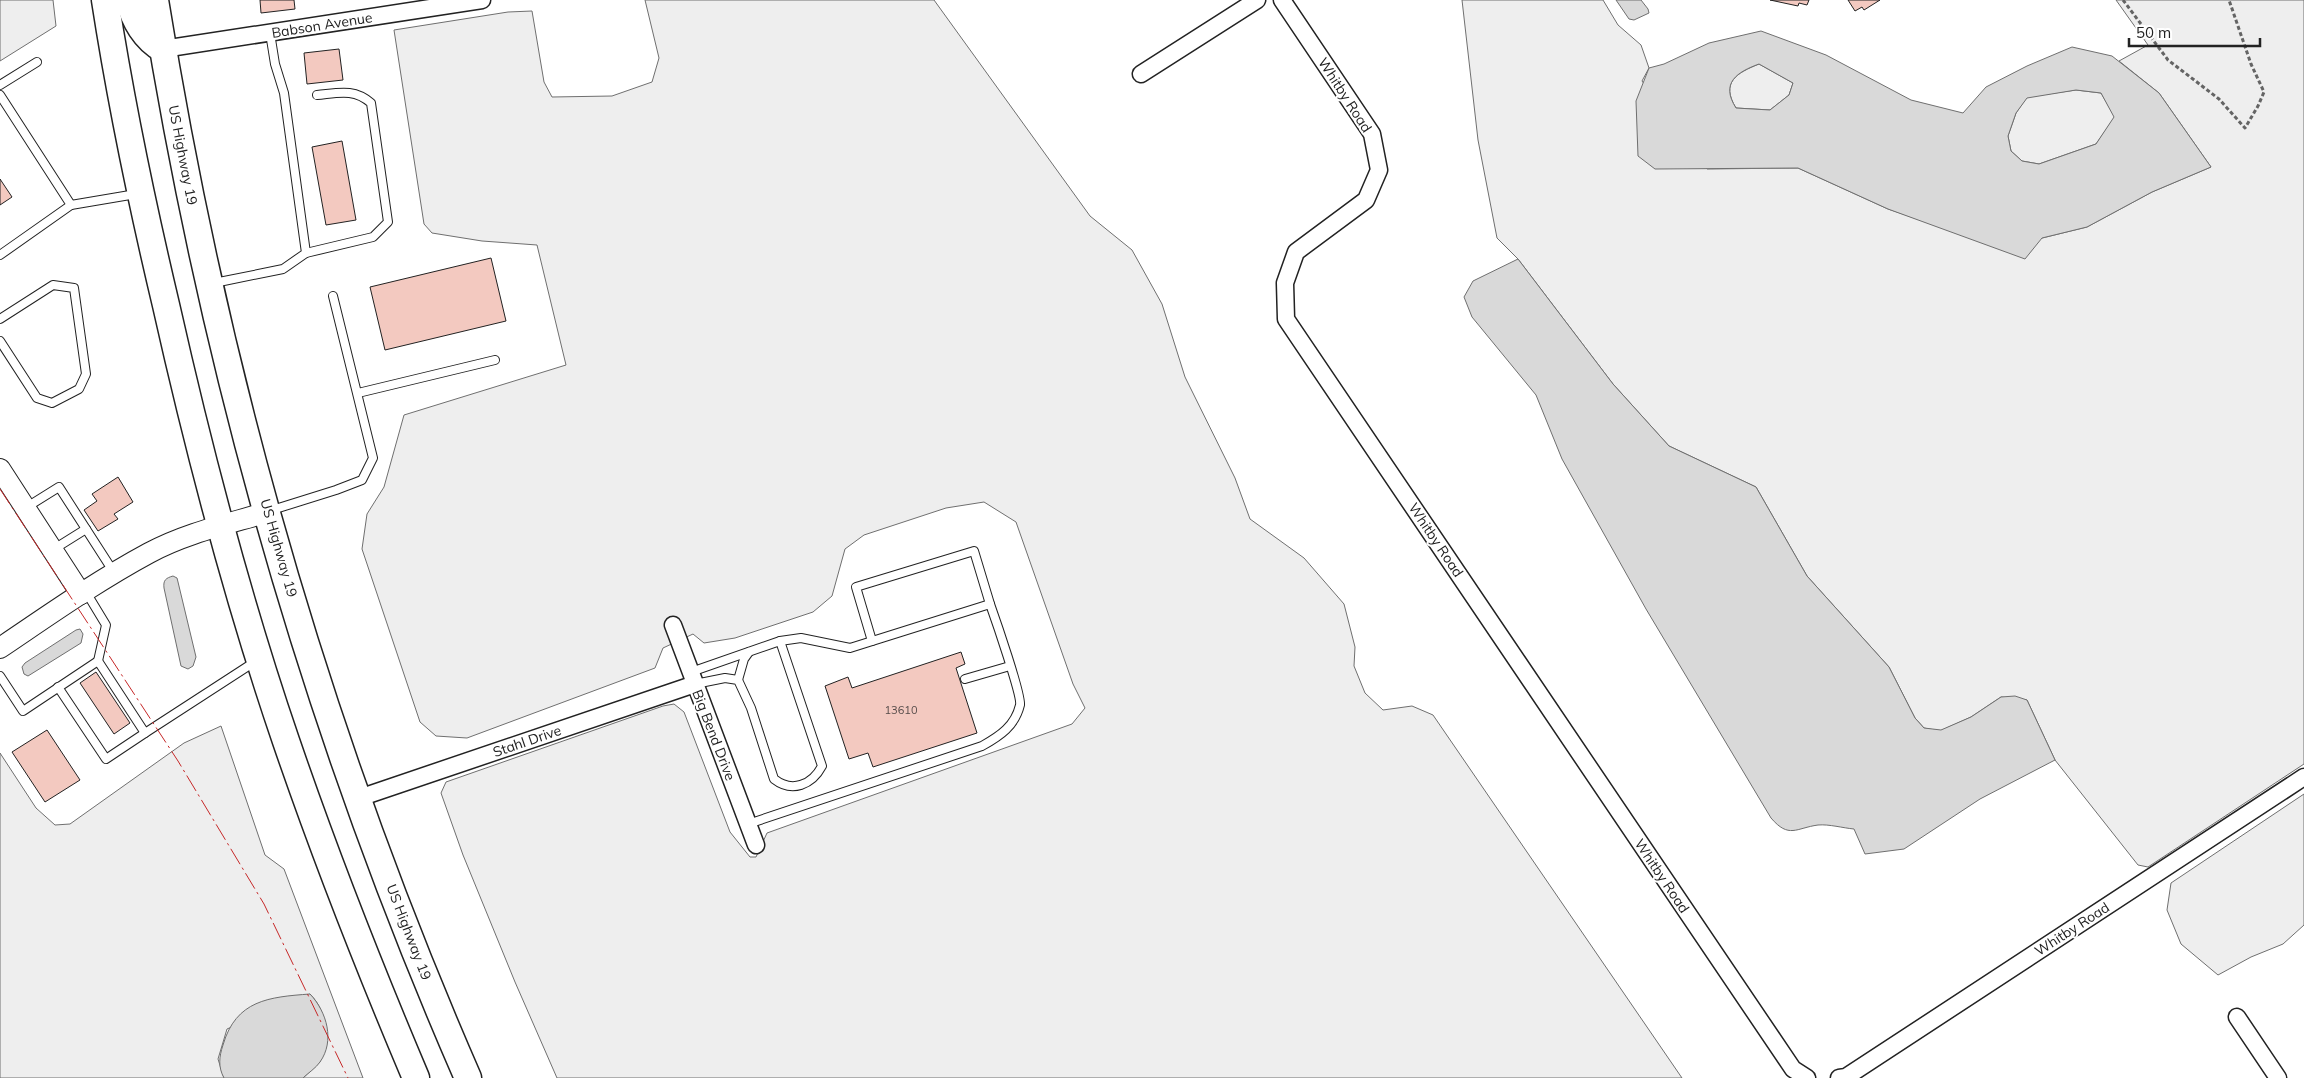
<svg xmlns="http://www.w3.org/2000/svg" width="2304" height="1078" viewBox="0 0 2304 1078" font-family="Mulish,sans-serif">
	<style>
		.green { fill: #eee; stroke: #6f6f6f }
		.water { fill: #d9d9d9; stroke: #6f6f6f; fill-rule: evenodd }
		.building { fill: #f3c9c0; stroke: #222 }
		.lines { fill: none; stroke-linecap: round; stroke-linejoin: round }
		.service-casing { stroke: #222; stroke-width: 10 }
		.minor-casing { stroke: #222; stroke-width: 19 }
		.tertiary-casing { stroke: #222; stroke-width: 22 }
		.trunk-casing { stroke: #222; stroke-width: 29 }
		.path { stroke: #646464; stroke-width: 3; stroke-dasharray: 4 2.5; stroke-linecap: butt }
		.service { stroke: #fff; stroke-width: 8 }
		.minor { stroke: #fff; stroke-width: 16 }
		.tertiary { stroke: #fff; stroke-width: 20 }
		.trunk { stroke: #fff; stroke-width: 26 }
		.power { stroke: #c62828; stroke-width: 1; stroke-dasharray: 18 4 2.5 4; stroke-linecap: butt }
		.labels { text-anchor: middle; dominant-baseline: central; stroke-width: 4; stroke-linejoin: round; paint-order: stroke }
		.number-label { font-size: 11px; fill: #564c4a }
		.street-label { font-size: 14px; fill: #222; stroke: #fff }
	</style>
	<rect width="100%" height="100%" fill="#fff"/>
	<g class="green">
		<path d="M0 0H53L56 26 0 61Z"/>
		<path d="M645 0H934L1090 216 1132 250 1162 304 1185 377 1235 478 1250 519 1304 558 1344 604 1355 647 1354 666 1365 693 1383 710 1412 706 1433 715 1682 1078H557L515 982 463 855 441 793 446 782 663 706 674 704 684 712 730 832 750 857H756L767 833 1072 724 1085 708 1073 684 1016 522 984 502 946 508 864 535 845 549 832 596 813 612 735 638 704 643 693 634 663 648 655 668 467 738 436 736 420 722 362 549 367 514 384 487 404 415 566 365 537 245 482 241 432 233 424 224 394 30 508 12 532 11 544 82 552 97 612 96 652 82 659 58Z"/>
		<path d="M1462 0H1603L1618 25 1641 45 1649 68 1642 81 1707 169 1798 168 1888 209 1944 228 2042 238 2087 227 2152 192 2211 167 2159 93 2119 61 2148 45 2116 0H2304V764L2148 867 2138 865 2055 760 2027 700 2001 697 1971 717 1940 731 1924 728 1915 718 1889 667 1807 576 1756 487 1669 446 1613 384 1518 259 1497 238 1478 140Z"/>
		<path d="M1759 64 1793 83 1789 95 1770 110 1736 108C1720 82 1737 73 1759 64Z"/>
		<path d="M2076 90 2101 93 2115 117 2096 144 2039 164 2022 161 2011 151 2008 136 2016 113 2027 97Z"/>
		<path d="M221 726 265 855 284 869 363 1078H303L320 1062C323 1035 331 1016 310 994L227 1029 218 1059 224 1078H0V753L36 808 55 825 70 824 184 743Z"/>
		<path d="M2304 794V925L2283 944 2251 957 2218 975 2181 944 2167 910 2171 883Z"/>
	</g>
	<g class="water">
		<path d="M1616 0H1641L1648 9 1649 13 1634 20 1629 19Z"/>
		<path d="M1761 31 1826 55 1911 100 1963 113 1986 87 2027 66 2072 47 2112 56 2159 93 2211 167 2152 192 2087 227 2042 238 2025 259 1888 209 1798 168 1655 169 1638 156 1636 101 1649 68 1664 64 1709 43ZM1759 64 1793 83 1789 95 1770 110 1736 108C1720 83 1737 72 1759 64ZM2076 90 2101 93 2114 117 2096 144 2039 164 2022 161 2011 151 2008 136 2016 113 2027 98Z"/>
		<path d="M1518 259 1613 384 1669 446 1756 487 1807 576 1889 667 1915 718 1924 728 1941 730 1971 717 2001 697 2015 696 2027 700 2055 760 1980 799 1904 849 1865 854 1854 829C1843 828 1829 824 1818 825 1796 828 1789 839 1771 818L1646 609 1562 459 1536 395 1472 317 1464 297 1473 281Z"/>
		<path d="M173 576 177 578 178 582 196 657 193 666 188 669 181 666 164 588C163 580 166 578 173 576Z"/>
		<path d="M80 629 83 634 81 643 28 676 24 674 22 667 25 663 76 630Z"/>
		<path d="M310 994C327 1012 335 1041 320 1062 316 1068 308 1073 303 1078H224C218 1067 219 1057 223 1045 236 1000 269 997 310 994Z"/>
	</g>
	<g class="building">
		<path d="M260 0H294L295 9 261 13Z"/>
		<path d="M1770 0H1809L1807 5 1799 3 1798 6Z"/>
		<path d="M1848 0H1880L1864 10 1862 7 1855 11Z"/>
		<path d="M339 49 343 80 307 84 304 53Z"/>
		<path d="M342 141 356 220 326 225 312 147Z"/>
		<path d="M0 179 12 197 0 205Z"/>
		<path d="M491 258 506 321 385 350 370 287Z"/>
		<path d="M118 477 133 502 114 514 118 519 98 531 84 510 97 501 92 494Z"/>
		<path d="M961 652 965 664 956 668 977 733 873 767 868 753 849 759 825 686 848 677 852 688Z"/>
		<path d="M96 672 130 723 114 734 80 683Z"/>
		<path d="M47 730 80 780 45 802 12 752Z"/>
	</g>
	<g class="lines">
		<g class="service-casing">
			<g id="service">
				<path d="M0 85 37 62"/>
				<path d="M0 95 71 205 0 255"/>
				<path d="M71 205 136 194"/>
				<path d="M306 253 373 237 388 222 371 103C354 88 338 93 317 95"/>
				<path d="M214 283 283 269 306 253 284 93 275 64 270 33"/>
				<path d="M0 319 53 285 74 288 86 374 79 389 52 403 37 398 0 341"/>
				<path d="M358 393 495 360"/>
				<path d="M27 507 59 487 113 571"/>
				<path d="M272 510 336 490 362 480 373 458 333 296"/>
				<path d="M54 549 86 529"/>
				<path d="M86 592 106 625 98 661"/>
				<path d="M872 641 856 587 974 551 990 604"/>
				<path d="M691 672 780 641 801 638 850 648 990 604C995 618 1022 696 1020 705 1015 726 1000 736 982 746L748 824"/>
				<path d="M0 676 23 711 98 661 145 733 256 661"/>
				<path d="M965 679 1010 666"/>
				<path d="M738 680 744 659 749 652"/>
				<path d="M695 684 725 678 738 680 751 708 774 779C792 793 812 785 822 766L780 641"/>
				<path d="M58 687 106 759 145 733"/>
			</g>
		</g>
		<g class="minor-casing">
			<g id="minor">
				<path d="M1282 0 1372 134 1379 170 1366 200 1296 252 1285 283 1286 319 1793 1069 1807 1078"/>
				<path d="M163 49 482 0"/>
				<path d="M1141 74 1257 0"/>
				<path d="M673 625 756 845"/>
				<path d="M359 798 695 684"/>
				<path d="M2237 1017 2278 1078"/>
				<path d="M1839 1078 1846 1077 2304 777"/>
			</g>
		</g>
		<g class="tertiary-casing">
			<g id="tertiary">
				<path d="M0 469 81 594"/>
				<path d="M0 648C49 615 97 581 149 553 186 533 228 524 268 512"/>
			</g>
		</g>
		<g class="trunk-casing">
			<g id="trunk">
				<path d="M105 0C121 103 142 204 166 305 199 452 237 598 286 741 325 855 369 967 416 1078"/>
				<path d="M129 0C134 20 145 39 163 49"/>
				<path d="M155 0C214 370 318 735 468 1078"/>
			</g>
		</g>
		<path class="path" d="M2123 0 2168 60 2219 99 2245 128 2258 106 2264 92 2251 64 2229 0"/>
		<use href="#service" class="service"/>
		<use href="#minor" class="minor"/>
		<use href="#tertiary" class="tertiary"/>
		<use href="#trunk" class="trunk"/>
		<path class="power" d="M0 489 178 761 264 904 348 1078"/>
	</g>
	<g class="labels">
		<g class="number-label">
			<text x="901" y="710">13610</text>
		</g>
		<g class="street-label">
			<text transform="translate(322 25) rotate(-9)">Babson Avenue</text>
			<text transform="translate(1345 95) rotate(57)">Whitby Road</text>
			<text transform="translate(183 155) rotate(79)">US Highway 19</text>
			<text transform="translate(1436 540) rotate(56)">Whitby Road</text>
			<text transform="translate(279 548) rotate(74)">US Highway 19</text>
			<text transform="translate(714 735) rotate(69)">Big Bend Drive</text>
			<text transform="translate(527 741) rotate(-19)">Stahl Drive</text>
			<text transform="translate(1662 876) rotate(56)">Whitby Road</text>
			<text transform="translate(2072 929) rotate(-33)">Whitby Road</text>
			<text transform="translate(409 932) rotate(69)">US Highway 19</text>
		</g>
	</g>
	<path d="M2129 38v8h131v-8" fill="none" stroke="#222222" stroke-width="2.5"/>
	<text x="2136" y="38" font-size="15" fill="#222222" stroke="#ffffff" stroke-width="4" paint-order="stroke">50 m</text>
</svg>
